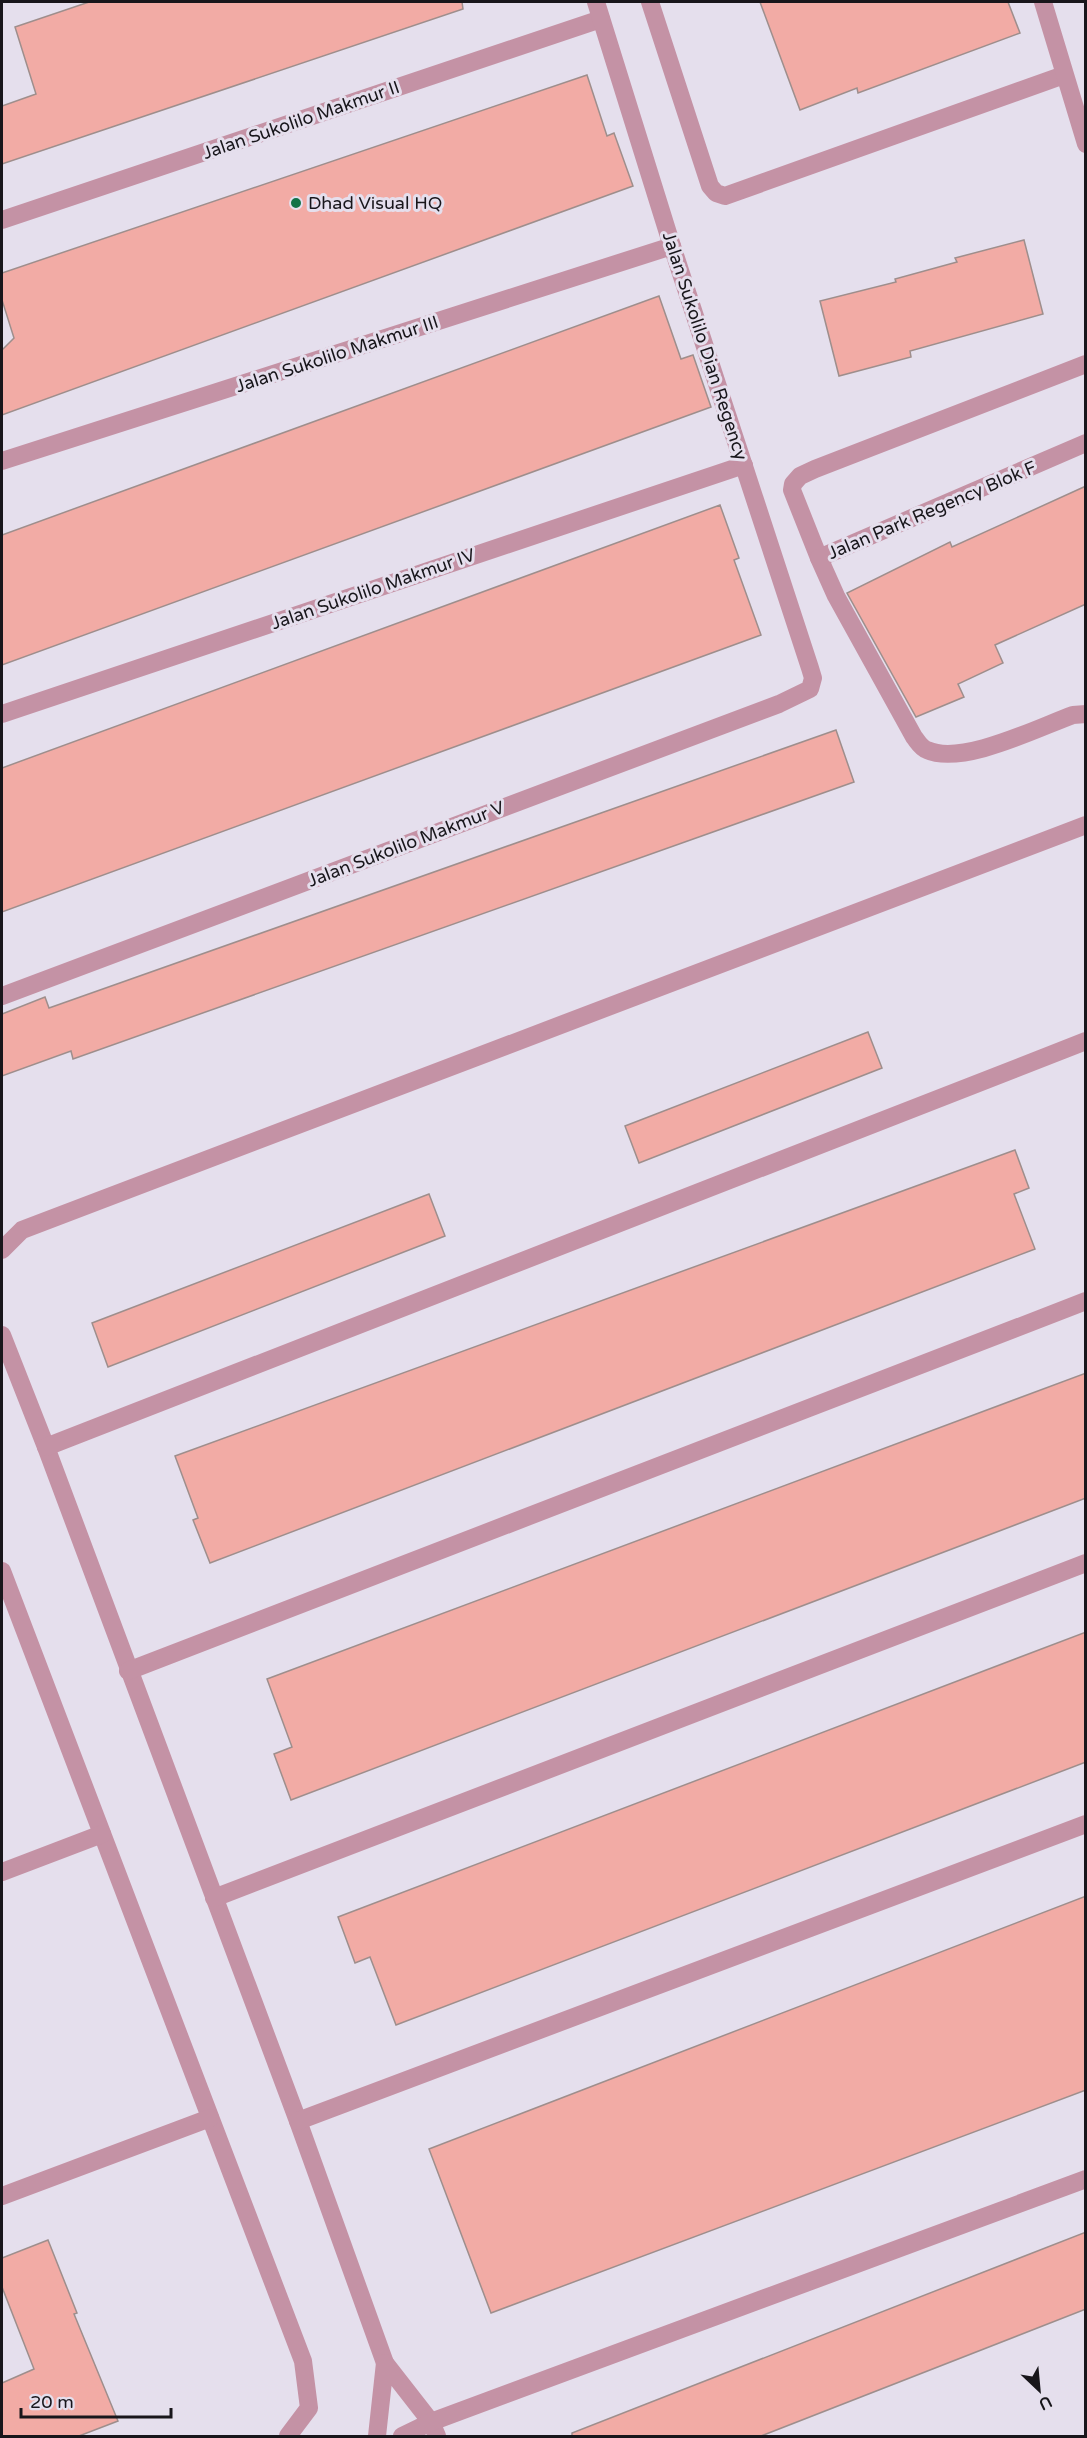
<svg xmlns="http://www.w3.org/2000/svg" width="1087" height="2438" viewBox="0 0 1087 2438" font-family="'Varela Round',sans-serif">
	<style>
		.building { fill: #f2aba5; stroke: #9e8e8c; stroke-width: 1.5 }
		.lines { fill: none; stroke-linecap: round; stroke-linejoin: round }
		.minor { stroke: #c492a5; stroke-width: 18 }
		.poi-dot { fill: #117248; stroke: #e5dfed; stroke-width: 2 }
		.labels { text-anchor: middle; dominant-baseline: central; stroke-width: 6; stroke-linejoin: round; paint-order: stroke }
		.street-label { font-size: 18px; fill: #18161b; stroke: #e5dfed }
		.poi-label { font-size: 18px; fill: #18161b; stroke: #e5dfed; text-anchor: start }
	</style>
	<rect width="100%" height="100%" fill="#e5dfed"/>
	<g class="building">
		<path d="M89 2H462L463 9 2 164V106L36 94 15 27Z"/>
		<path d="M760 2H1008L1020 33 858 93 857 88 800 110Z"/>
		<path d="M587 75 607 136 614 133 633 186 2 415V350L14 338 2 300V273Z"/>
		<path d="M1024 240 1043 314 910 351 911 357 839 376 820 301 896 282 895 279 957 262 955 258Z"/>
		<path d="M659 296 681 359 693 355 711 407 2 665V535Z"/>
		<path d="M1086 486V604L995 645 1003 663 958 684 964 697 916 717 847 593 950 542 952 547Z"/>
		<path d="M720 505 739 558 734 560 761 635 2 912V768Z"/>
		<path d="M836 730 854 782 73 1059 71 1051 2 1076V1014L45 997 49 1008Z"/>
		<path d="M868 1032 882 1068 639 1163 625 1126Z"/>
		<path d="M1015 1150 1029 1188 1014 1194 1035 1249 210 1563 193 1520 198 1518 175 1456Z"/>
		<path d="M429 1194 445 1236 108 1367 92 1323Z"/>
		<path d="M1086 1373V1498L291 1800 274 1754 292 1747 267 1679Z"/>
		<path d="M1086 1632V1762L396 2025 370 1957 355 1963 338 1917Z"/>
		<path d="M1086 1896V2090L491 2313 429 2149Z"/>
		<path d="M1086 2232V2309L761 2436H572V2433Z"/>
		<path d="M48 2240 77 2313 74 2314 118 2421 79 2436H2V2383L34 2369 2 2287V2258Z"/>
	</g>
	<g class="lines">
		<g class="minor">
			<path d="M650 2 710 186 716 193 725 196 1064 75"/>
			<path d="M1043 2 1086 144"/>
			<path d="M2 220 601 19"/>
			<path d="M1086 364 815 469 800 476 793 484 792 490 819 558 1086 443"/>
			<path d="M2 461 672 246"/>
			<path d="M819 558 836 596 914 737C918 742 921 748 927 750 962 766 1037 728 1073 715L1086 714"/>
			<path d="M2 714 744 465"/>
			<path d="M2 996 779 704 810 689 813 678 810 668 672 246 596 2"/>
			<path d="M2 1250 22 1230 1086 825"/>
			<path d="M2 1335 46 1447 298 2121 385 2363"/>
			<path d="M46 1447 1086 1041"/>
			<path d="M2 1571 303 2361 309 2408 288 2436"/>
			<path d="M128 1671 1086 1301"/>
			<path d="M2 1872 102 1834"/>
			<path d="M214 1898 1086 1563"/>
			<path d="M298 2121 1086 1824"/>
			<path d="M2 2196 210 2118"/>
			<path d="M377 2436 385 2363 431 2422 437 2436"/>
			<path d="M402 2436 431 2422 1086 2179"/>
		</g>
	</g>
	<circle class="poi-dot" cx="296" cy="203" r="6"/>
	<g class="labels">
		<g class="street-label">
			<text transform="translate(301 120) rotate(-19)">Jalan Sukolilo Makmur II</text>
			<text transform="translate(705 346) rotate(72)">Jalan Sukolilo Dian Regency</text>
			<text transform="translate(337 354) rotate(-18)">Jalan Sukolilo Makmur III</text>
			<text transform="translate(932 510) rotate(-23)">Jalan Park Regency Blok F</text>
			<text transform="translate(373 589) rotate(-19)">Jalan Sukolilo Makmur IV</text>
			<text transform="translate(406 844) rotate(-21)">Jalan Sukolilo Makmur V</text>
		</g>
		<g class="poi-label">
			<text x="308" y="203">Dhad Visual HQ</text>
		</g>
	</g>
	<rect width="1087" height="2438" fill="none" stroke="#18161b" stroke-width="6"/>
	<g transform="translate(1039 2390) rotate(154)" stroke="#e5dfed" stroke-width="4.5" paint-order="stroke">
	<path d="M0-4.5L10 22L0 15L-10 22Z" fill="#18161b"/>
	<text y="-9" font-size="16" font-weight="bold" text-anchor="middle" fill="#18161b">U</text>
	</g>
	<path d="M21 2408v9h150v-9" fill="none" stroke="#18161b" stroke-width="3"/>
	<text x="30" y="2408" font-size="18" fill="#18161b" stroke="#e5dfed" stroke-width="4.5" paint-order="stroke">20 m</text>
</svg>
